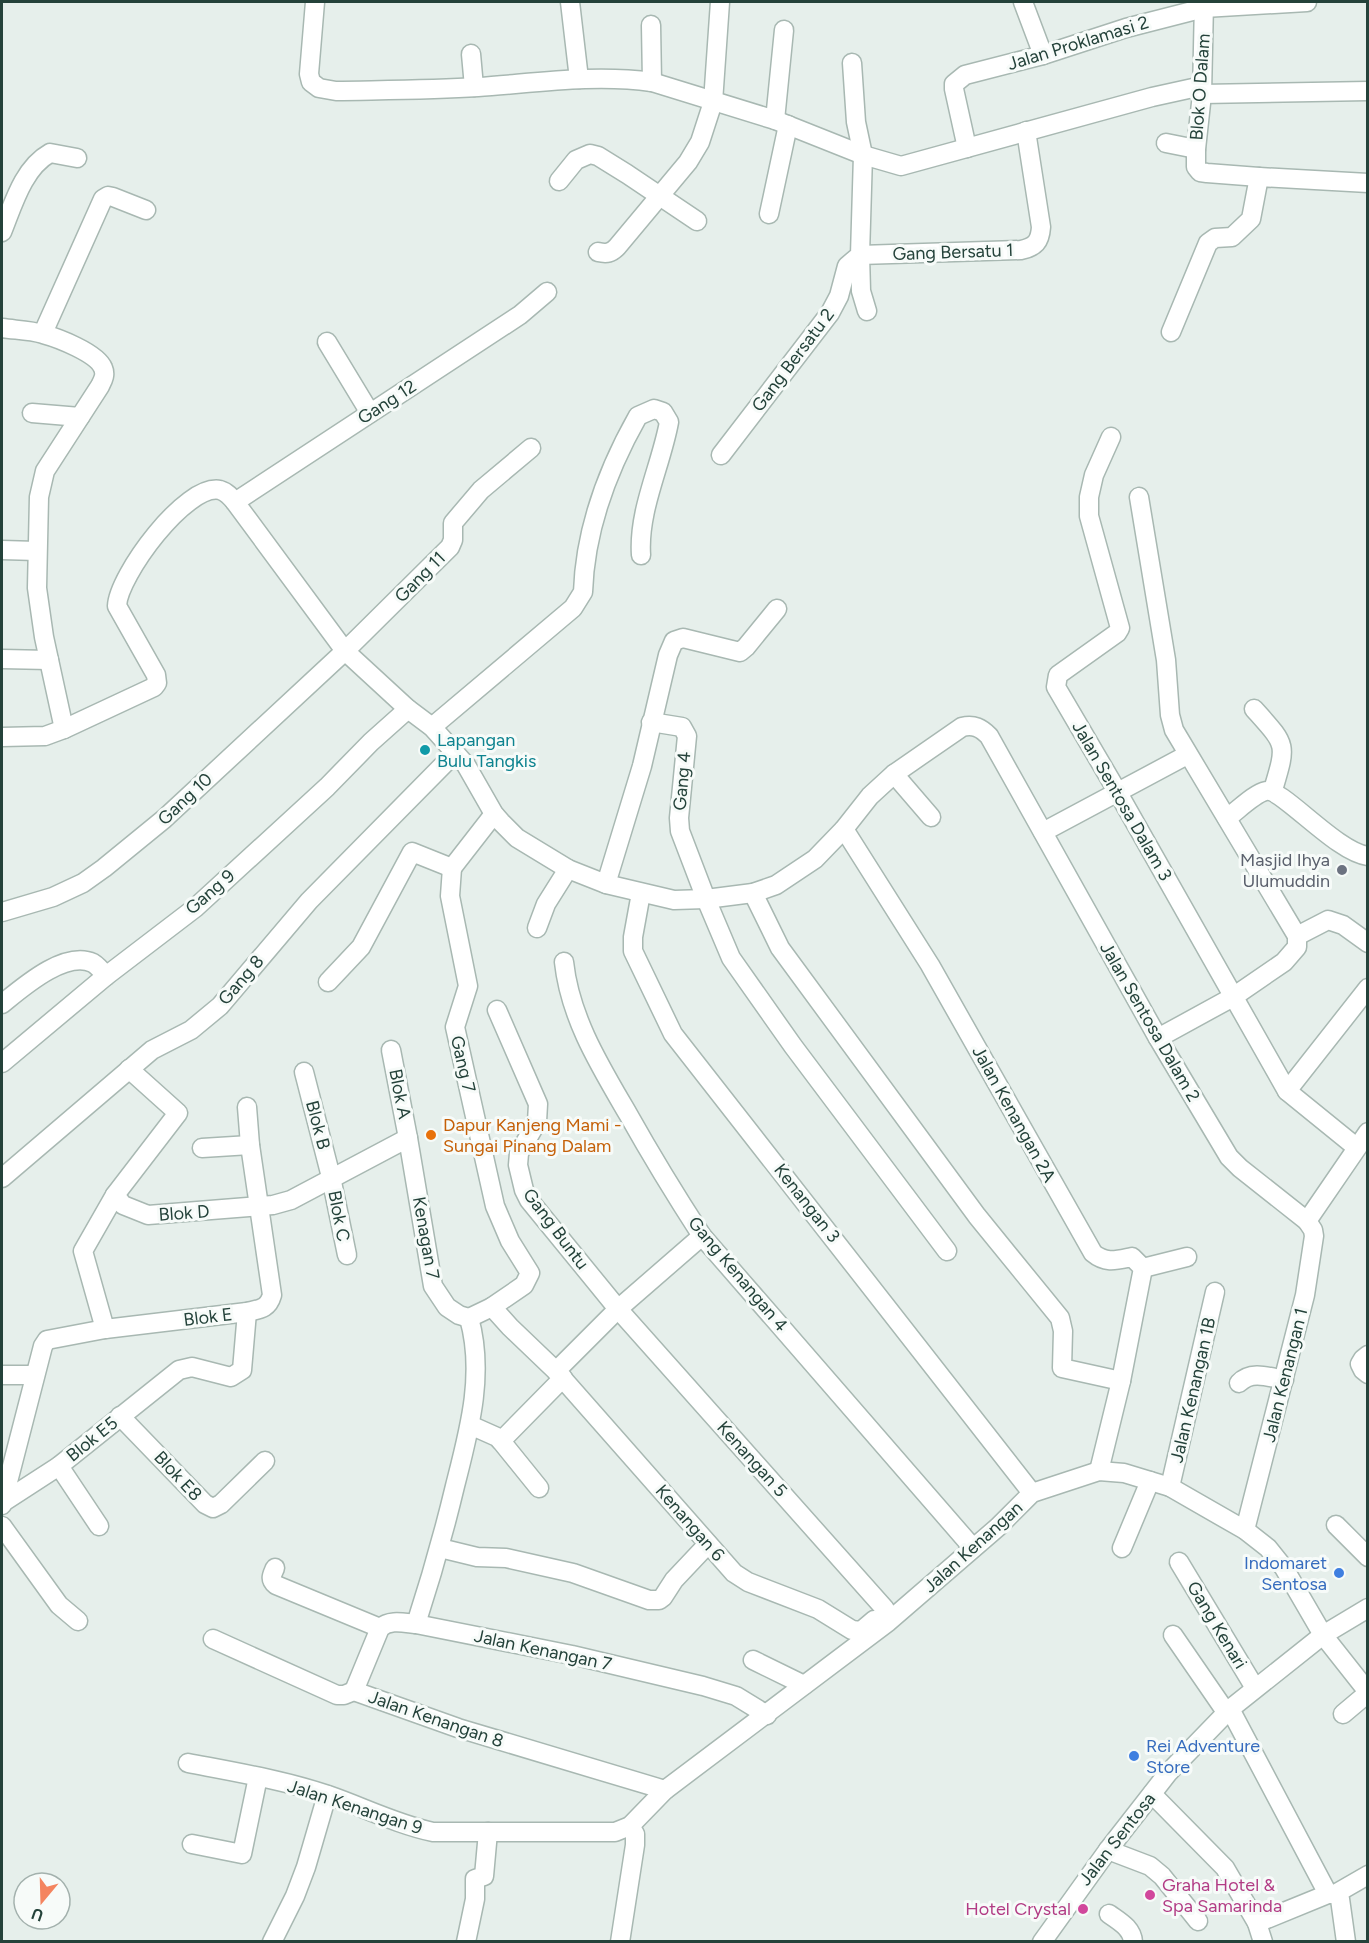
<svg xmlns="http://www.w3.org/2000/svg" width="1369" height="1943" viewBox="0 0 1369 1943" font-family="Figtree,sans-serif">
	<style>
		.lines { fill: none; stroke-linecap: round; stroke-linejoin: round }
		.minor-casing { stroke: #a8b8b2; stroke-width: 21 }
		.minor { stroke: #fff; stroke-width: 18 }
		.culture-dot { fill: #0f9aa8; stroke: #f7fbf9; stroke-width: 2 }
		.worship-dot { fill: #6b7280; stroke: #f7fbf9; stroke-width: 2 }
		.food-dot { fill: #e8710a; stroke: #f7fbf9; stroke-width: 2 }
		.shop-dot { fill: #3f7fe0; stroke: #f7fbf9; stroke-width: 2 }
		.hotel-dot { fill: #d1479c; stroke: #f7fbf9; stroke-width: 2 }
		.labels { text-anchor: middle; dominant-baseline: central; stroke-width: 6; stroke-linejoin: round; paint-order: stroke }
		.street-label { font-size: 18px; fill: #24423a; stroke: #f7fbf9 }
		.culture-label { font-size: 18px; fill: #0d838f; stroke: #f7fbf9; text-anchor: start }
		.worship-label { font-size: 18px; fill: #5b616d; stroke: #f7fbf9; text-anchor: end }
		.food-label { font-size: 18px; fill: #c56008; stroke: #f7fbf9; text-anchor: start }
		.shop-label { font-size: 18px; fill: #366cbe; stroke: #f7fbf9; text-anchor: end }
		.hotel-label { font-size: 18px; fill: #b23c85; stroke: #f7fbf9; text-anchor: start }
	</style>
	<rect width="100%" height="100%" fill="#e6efeb"/>
	<g class="lines">
		<g class="minor-casing">
			<g id="minor">
				<path d="M315 2 309 74 311 82 319 88 336 91C384 90 431 90 478 87 536 83 594 74 652 82L775 120 863 155 901 166 1152 97 1202 86"/>
				<path d="M570 2 579 79"/>
				<path d="M1023 2 1043 55"/>
				<path d="M1204 2 1202 94 1196 149V167L1200 172 1207 173 1259 177"/>
				<path d="M651 25 652 82"/>
				<path d="M471 54 474 87"/>
				<path d="M1202 94 1368 91"/>
				<path d="M775 120 784 30"/>
				<path d="M1166 143 1196 149"/>
				<path d="M967 148 954 89V84L965 75 1043 55 1126 28 1204 8 1307 2"/>
				<path d="M559 181 576 160 590 154 598 156 627 174 697 221"/>
				<path d="M769 214 788 125"/>
				<path d="M2 232C13 205 23 168 50 153L77 158"/>
				<path d="M598 252C607 254 611 253 617 247L688 162 700 142 713 102 720 2"/>
				<path d="M547 292 520 315 235 502 345 651 408 709 432 727 466 765 494 814 501 822 517 838 568 869 606 884 674 900 706 899 753 893 776 885 815 859 844 829 870 796 894 774 962 727C974 724 981 728 989 736L1158 1038 1229 1157 1240 1168 1307 1221 1368 1132"/>
				<path d="M867 311 861 291 860 255 1021 250C1035 247 1040 242 1041 227L1026 131"/>
				<path d="M2 328C15 330 30 330 43 334 58 338 97 353 103 368 106 375 103 380 100 386L45 471 39 497 37 588 44 637 64 729 45 736 2 737"/>
				<path d="M1171 332 1208 243 1215 238 1232 237 1251 219 1259 177 1368 183"/>
				<path d="M43 333 103 199 108 196 113 197 146 210"/>
				<path d="M327 342 370 413"/>
				<path d="M32 413 80 417"/>
				<path d="M1111 437 1094 475 1089 497V516L1120 628 1117 633 1058 675 1056 687 1117 791 1287 1091 1356 1147"/>
				<path d="M721 455 830 313 839 296 847 266 860 255 863 155 856 122 852 63"/>
				<path d="M1139 497 1166 660 1170 715 1174 730 1297 936V947L1284 962 1233 997 1158 1038"/>
				<path d="M2 550 37 551"/>
				<path d="M2 659 49 660"/>
				<path d="M1254 709C1287 746 1287 743 1273 790"/>
				<path d="M651 722 682 727 687 736 679 818 680 831 706 899 731 958 793 1046 947 1251"/>
				<path d="M432 727 573 608 583 592C585 531 608 469 638 416L654 409 663 412 669 422C661 466 638 510 641 555"/>
				<path d="M64 729 154 687 157 683 156 675 117 606C118 576 186 483 220 490 227 492 231 497 235 502"/>
				<path d="M894 774 931 817"/>
				<path d="M1227 818C1237 811 1255 793 1266 791 1282 788 1336 852 1368 856"/>
				<path d="M844 829 930 965 1093 1253C1106 1264 1117 1260 1132 1257L1143 1268 1121 1381 1099 1471"/>
				<path d="M1043 832 1187 755"/>
				<path d="M452 868 450 896 468 986 455 1027 495 1206 510 1241 530 1273 524 1285 492 1307"/>
				<path d="M452 868 494 814"/>
				<path d="M606 884 642 766 668 655 674 641 683 638 740 652 746 647 777 609"/>
				<path d="M641 893 633 937V951L673 1034 1032 1493"/>
				<path d="M753 893 780 948 977 1216 1060 1318 1063 1331 1062 1368 1121 1381"/>
				<path d="M2 912 53 897 83 883 104 868 164 819 345 651 450 547 453 540V523L481 490 531 448"/>
				<path d="M537 928 546 904 568 869"/>
				<path d="M1297 936 1328 920 1343 925 1368 943"/>
				<path d="M564 962C570 1018 600 1066 628 1114 651 1155 676 1196 702 1236L973 1548"/>
				<path d="M328 982 361 947 412 852 452 868"/>
				<path d="M2 1004C23 987 65 950 93 963 98 966 102 971 106 976"/>
				<path d="M497 1010 538 1104 537 1122 519 1153 518 1165 524 1190 529 1200 618 1309 885 1609"/>
				<path d="M391 1050 408 1138"/>
				<path d="M2 1063 106 976 195 908 327 787 371 742 408 709"/>
				<path d="M304 1072 331 1177 347 1255"/>
				<path d="M1287 1091 1368 988"/>
				<path d="M202 1148 250 1145"/>
				<path d="M2 1178 152 1050 191 1030 220 1006 309 901 455 753"/>
				<path d="M115 1195 123 1205 148 1215 273 1205 291 1200 408 1138 433 1286 447 1307 459 1315 469 1318"/>
				<path d="M1143 1268 1187 1257"/>
				<path d="M469 1318 492 1307 510 1327 556 1371 734 1573 748 1582 818 1609 852 1630 861 1631 874 1620"/>
				<path d="M105 1329 83 1251 115 1195 178 1113 129 1069"/>
				<path d="M1368 1355 1363 1359 1360 1364 1363 1370 1368 1374"/>
				<path d="M556 1371 618 1309 702 1236"/>
				<path d="M2 1375H35"/>
				<path d="M1239 1383C1251 1370 1269 1377 1284 1380"/>
				<path d="M120 1416 205 1504 213 1508 221 1504 265 1461"/>
				<path d="M470 1425 497 1437 501 1441 563 1378"/>
				<path d="M501 1441 539 1488"/>
				<path d="M59 1466 99 1526"/>
				<path d="M1170 1487 1215 1292"/>
				<path d="M2 1503 59 1466 179 1370 192 1367 231 1377 242 1370 247 1312"/>
				<path d="M2 1505 43 1346 47 1340 105 1329 247 1312C260 1309 268 1309 272 1295L250 1145 247 1107"/>
				<path d="M1336 1525 1368 1557"/>
				<path d="M2 1526 59 1605 78 1621"/>
				<path d="M1245 1530 1305 1295 1314 1236 1313 1230 1307 1221"/>
				<path d="M440 1548 477 1557 506 1558 573 1573 649 1600H659L663 1597 674 1580 708 1544"/>
				<path d="M1122 1548 1150 1481"/>
				<path d="M1179 1562 1255 1688"/>
				<path d="M275 1568C272 1575 269 1579 276 1585L380 1628"/>
				<path d="M416 1624C431 1578 444 1532 455 1486 469 1431 485 1374 469 1318"/>
				<path d="M1173 1635 1226 1712"/>
				<path d="M213 1639 337 1695H344L354 1691 458 1728 665 1790"/>
				<path d="M753 1660 804 1685"/>
				<path d="M354 1691 380 1628C390 1619 404 1623 416 1624L572 1655 703 1686 736 1696 767 1715"/>
				<path d="M1230 1709 1328 1894"/>
				<path d="M1343 1714 1368 1693"/>
				<path d="M188 1763C235 1772 283 1780 328 1795 363 1807 396 1824 433 1832H615L630 1826 665 1790 888 1622 998 1527 1032 1493 1099 1471 1124 1473 1170 1487 1245 1530 1268 1548 1284 1568 1323 1635 1368 1692"/>
				<path d="M1152 1794 1225 1868 1257 1923 1263 1942"/>
				<path d="M192 1844 242 1854 258 1777"/>
				<path d="M1108 1850 1150 1866 1162 1876 1198 1921"/>
				<path d="M1335 1894 1368 1875"/>
				<path d="M1109 1914C1120 1922 1132 1928 1133 1942"/>
				<path d="M1257 1923 1328 1894H1335L1340 1899 1346 1942"/>
				<path d="M272 1942 295 1896 306 1867 327 1795"/>
				<path d="M466 1942 475 1899V1879L484 1876 488 1832"/>
				<path d="M620 1942 635 1845V1834L630 1826"/>
				<path d="M1042 1942 1108 1850 1168 1773 1230 1709 1323 1635 1368 1608"/>
			</g>
		</g>
		<use href="#minor" class="minor"/>
	</g>
	<circle class="culture-dot" cx="425" cy="750" r="6"/>
	<circle class="worship-dot" cx="1342" cy="870" r="6"/>
	<circle class="food-dot" cx="431" cy="1135" r="6"/>
	<g class="shop-dot">
		<circle cx="1339" cy="1573" r="6"/>
		<circle cx="1134" cy="1756" r="6"/>
	</g>
	<g class="hotel-dot">
		<circle cx="1150" cy="1895" r="6"/>
		<circle cx="1083" cy="1909" r="6"/>
	</g>
	<g class="labels">
		<g class="street-label">
			<text transform="translate(1078 43) rotate(-17)">Jalan Proklamasi 2</text>
			<text transform="translate(1200 87) rotate(-86)">Blok O Dalam</text>
			<text transform="translate(953 252) rotate(-2)">Gang Bersatu 1</text>
			<text transform="translate(793 360) rotate(-53)">Gang Bersatu 2</text>
			<text transform="translate(387 402) rotate(-33)">Gang 12</text>
			<text transform="translate(420 577) rotate(-45)">Gang 11</text>
			<text transform="translate(682 781) rotate(-85)">Gang 4</text>
			<text transform="translate(185 799) rotate(-43)">Gang 10</text>
			<text transform="translate(1122 801) rotate(60)">Jalan Sentosa Dalam 3</text>
			<text transform="translate(210 892) rotate(-41)">Gang 9</text>
			<text transform="translate(241 980) rotate(-49)">Gang 8</text>
			<text transform="translate(1150 1022) rotate(60)">Jalan Sentosa Dalam 2</text>
			<text transform="translate(463 1064) rotate(77)">Gang 7</text>
			<text transform="translate(400 1094) rotate(79)">Blok A</text>
			<text transform="translate(1014 1114) rotate(61)">Jalan Kenangan 2A</text>
			<text transform="translate(318 1125) rotate(75)">Blok B</text>
			<text transform="translate(807 1203) rotate(52)">Kenangan 3</text>
			<text transform="translate(184 1213) rotate(-4)">Blok D</text>
			<text transform="translate(339 1216) rotate(79)">Blok C</text>
			<text transform="translate(556 1229) rotate(53)">Gang Buntu</text>
			<text transform="translate(426 1238) rotate(80)">Kenagan 7</text>
			<text transform="translate(738 1274) rotate(50)">Gang Kenangan 4</text>
			<text transform="translate(208 1317) rotate(-7)">Blok E</text>
			<text transform="translate(1285 1375) rotate(-76)">Jalan Kenangan 1</text>
			<text transform="translate(1193 1390) rotate(-77)">Jalan Kenangan 1B</text>
			<text transform="translate(92 1439) rotate(-39)">Blok E5</text>
			<text transform="translate(752 1459) rotate(48)">Kenangan 5</text>
			<text transform="translate(178 1476) rotate(47)">Blok E8</text>
			<text transform="translate(690 1523) rotate(49)">Kenangan 6</text>
			<text transform="translate(973 1547) rotate(-42)">Jalan Kenangan</text>
			<text transform="translate(1217 1625) rotate(59)">Gang Kenari</text>
			<text transform="translate(543 1650) rotate(12)">Jalan Kenangan 7</text>
			<text transform="translate(436 1719) rotate(19)">Jalan Kenangan 8</text>
			<text transform="translate(355 1807) rotate(18)">Jalan Kenangan 9</text>
			<text transform="translate(1117 1839) rotate(-52)">Jalan Sentosa</text>
		</g>
		<g class="culture-label">
			<text x="437" y="740">Lapangan<tspan x="437" dy="21">Bulu Tangkis</tspan></text>
		</g>
		<g class="worship-label">
			<text x="1330" y="860">Masjid Ihya<tspan x="1330" dy="21">Ulumuddin</tspan></text>
		</g>
		<g class="food-label">
			<text x="443" y="1125">Dapur Kanjeng Mami -<tspan x="443" dy="21">Sungai Pinang Dalam</tspan></text>
		</g>
		<g class="shop-label">
			<text x="1327" y="1563">Indomaret<tspan x="1327" dy="21">Sentosa</tspan></text>
			<text x="1146" y="1746" text-anchor="start">Rei Adventure<tspan x="1146" dy="21">Store</tspan></text>
		</g>
		<g class="hotel-label">
			<text x="1162" y="1885">Graha Hotel &amp;<tspan x="1162" dy="21">Spa Samarinda</tspan></text>
			<text x="1071" y="1909" text-anchor="end">Hotel Crystal</text>
		</g>
	</g>
	<rect width="1369" height="1943" fill="none" stroke="#24423a" stroke-width="6"/>
	<g transform="translate(42 1901) rotate(199)"><circle r="28" fill="#f7fbf9" stroke="#a3b1ad" stroke-width="1.5"/>
	<path d="M0-4.5L10 22L0 15L-10 22Z" fill="#f4845f"/>
	<text y="-9" font-size="16" font-weight="bold" text-anchor="middle" fill="#24423a">U</text>
	</g>
</svg>
